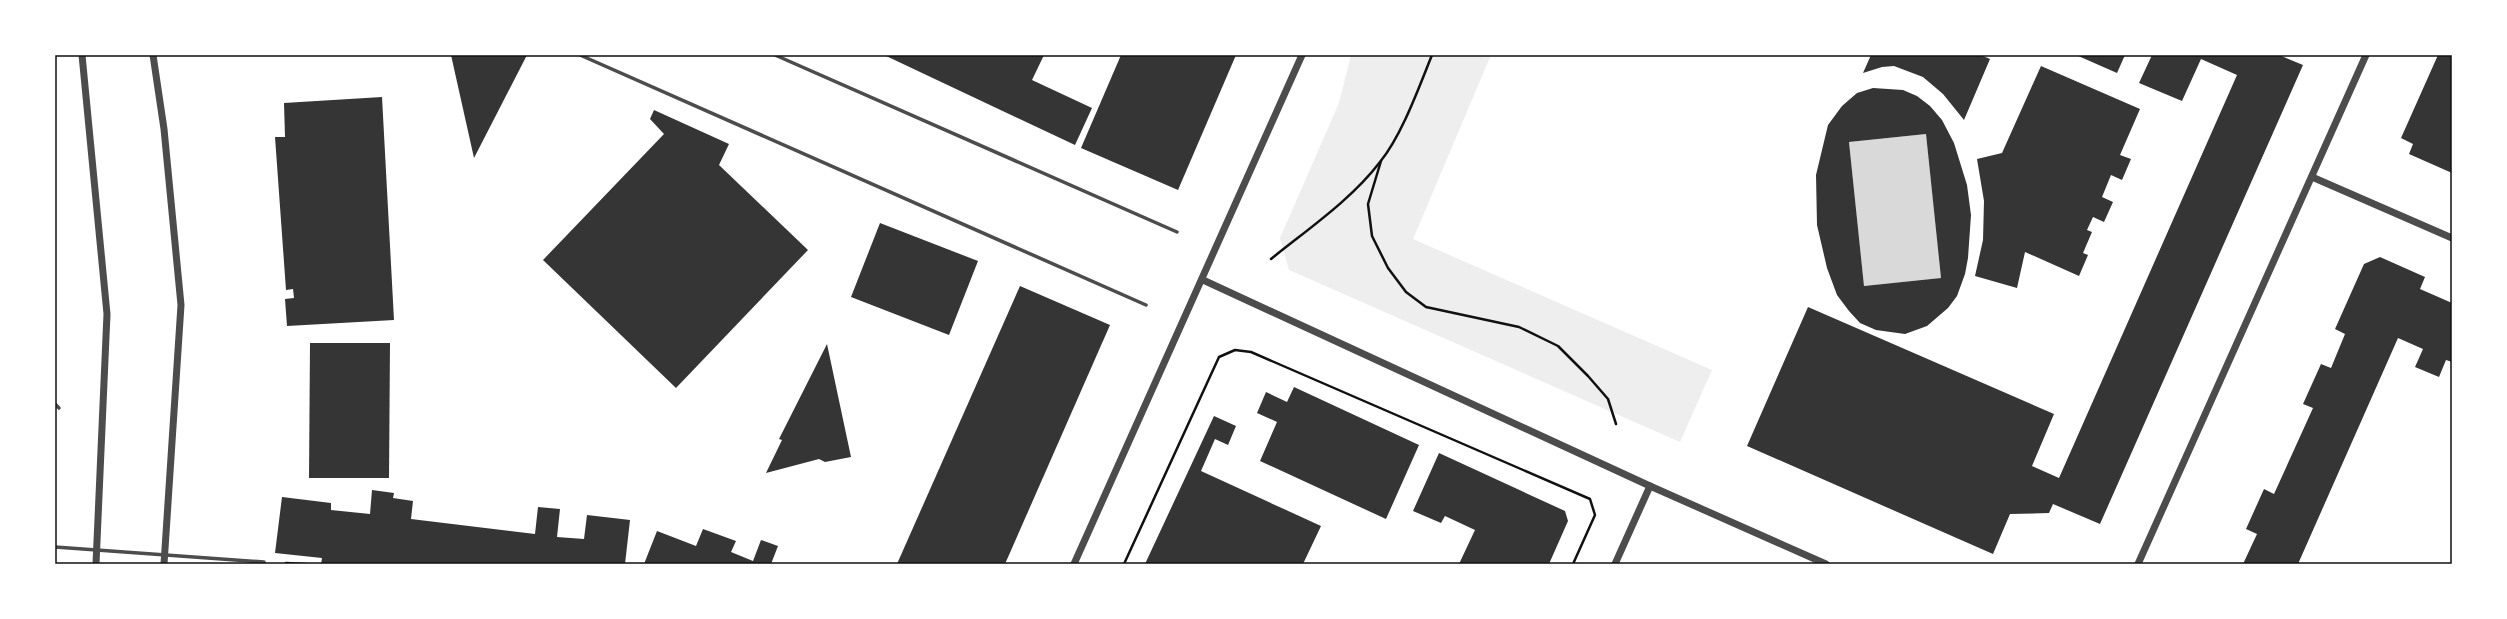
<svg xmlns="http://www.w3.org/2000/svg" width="2507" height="619" viewBox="0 0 2507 619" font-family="'Playfair Display',serif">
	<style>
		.green { fill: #eee }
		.water { fill: #d9d9d9 }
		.building { fill: #353535; fill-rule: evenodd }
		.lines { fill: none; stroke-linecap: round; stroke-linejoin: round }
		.path { stroke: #111; stroke-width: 2.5 }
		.pedestrian { stroke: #4c4c4c; stroke-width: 3.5 }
		.tertiary { stroke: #4c4c4c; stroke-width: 7 }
		.neatline { fill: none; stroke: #111; stroke-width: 1.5 }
	</style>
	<rect width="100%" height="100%" fill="#fff"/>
	<path class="green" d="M1351 55H1491L1413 239 1712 370 1680 442 1289 270 1280 238 1339 103Z"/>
	<path class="water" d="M1926 134 1941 278 1864 286 1849 142Z"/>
	<g class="building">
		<path d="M451 55H527L474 158Z"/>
		<path d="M884 55H1044L1032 80 1092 108 1075 145Z"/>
		<path d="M1121 55H1236L1178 190 1081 148Z"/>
		<path d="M1871 55H1981L1990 59 1964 120 1943 94 1923 77 1894 66 1882 67 1863 73Z"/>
		<path d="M2076 55H2125L2117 73Z"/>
		<path d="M2152 55H2279L2303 65 2100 524 2053 504 2049 513 2010 514 1993 554 1747 446 1808 307 2054 414 2032 466 2059 478 2237 75 2201 59 2182 101 2139 83Z"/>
		<path d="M2438 55H2452V173L2409 154 2413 144 2401 138Z"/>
		<path d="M2041 66 2140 109 2120 155 2131 159 2122 180 2111 175 2102 197 2113 202 2104 222 2093 217 2087 230 2092 232 2083 253 2088 255 2079 276 2025 252 2017 288 1975 276 1983 240 1984 201 1977 159 2002 153Z"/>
		<path d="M1873 88 1903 90 1917 96 1930 106 1942 120 1954 143 1967 185 1971 215 1968 258 1965 274 1957 296 1948 308 1927 326 1905 334 1876 330 1860 323 1849 311 1837 295 1827 268 1817 225 1816 175 1828 125 1842 106 1857 93ZM1926 134 1941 278 1864 286 1849 142Z"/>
		<path d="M382 97 394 320 287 326 285 299 294 298 293 289 286 290 275 137H285L284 103Z"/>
		<path d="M654 110 729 144 719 165 808 250 676 388 543 260 664 134 650 119Z"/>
		<path d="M880 223 978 261 949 335 851 297Z"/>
		<path d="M2380 257 2425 277 2420 289 2452 303V362L2446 360 2439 377 2415 367 2423 349 2398 338 2298 564H2243L2257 534 2246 529 2264 489 2274 494 2313 408 2303 404 2321 364 2331 368 2345 334 2335 329 2364 264Z"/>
		<path d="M1020 286 1110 325 1005 564H897Z"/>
		<path d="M310 343H390L389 478H309Z"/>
		<path d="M827 344 851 457 825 462 819 459 766 473 782 440 779 439Z"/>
		<path d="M1294 387 1419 445 1386 519 1260 461 1277 422 1257 413 1266 392 1287 402Z"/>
		<path d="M1214 416 1236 426 1228 445 1215 439 1201 471 1321 526 1303 564H1145Z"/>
		<path d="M1439 453 1565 511 1568 521 1549 564H1459L1475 530 1445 516 1441 523 1413 511Z"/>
		<path d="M372 490 394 493 393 498 413 501 411 519 535 534 538 507 560 509 557 537 584 539 587 515 630 520 625 564H321L322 558 275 553 282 497 331 503V510L370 514Z"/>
		<path d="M703 529 736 541 731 552 753 561 761 540 778 546 771 564H644L657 531 696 546Z"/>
	</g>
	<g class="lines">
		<g class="path">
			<path d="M1381 161 1368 204 1372 236 1388 268 1406 292 1426 307 1519 327 1558 346 1588 376 1608 399 1616 424"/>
			<path d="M1271 259C1308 229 1351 200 1380 162 1402 135 1419 87 1432 55"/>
			<path d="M286 563 306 564"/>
			<path d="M1124 564 1219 357 1235 350 1251 352 1590 499 1595 515 1573 564"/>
		</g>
		<g class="pedestrian">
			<path d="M580 55 1146 305"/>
			<path d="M775 55 1177 232"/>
			<path d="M55 404 59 408"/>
			<path d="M55 547 264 562V564"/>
		</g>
		<g class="tertiary">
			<path d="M82 55 107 314 96 564"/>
			<path d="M153 55 164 129 181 305 164 564"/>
			<path d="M2312 177 2452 238"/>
			<path d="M1203 280 1650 486 1826 564"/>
			<path d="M1074 564 1302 55"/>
			<path d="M1615 564 1650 486"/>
			<path d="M2138 564 2366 55"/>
		</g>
	</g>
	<rect width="2507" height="619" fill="none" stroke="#ffffff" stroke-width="112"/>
	<rect x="56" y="56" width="2395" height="507" class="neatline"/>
</svg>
